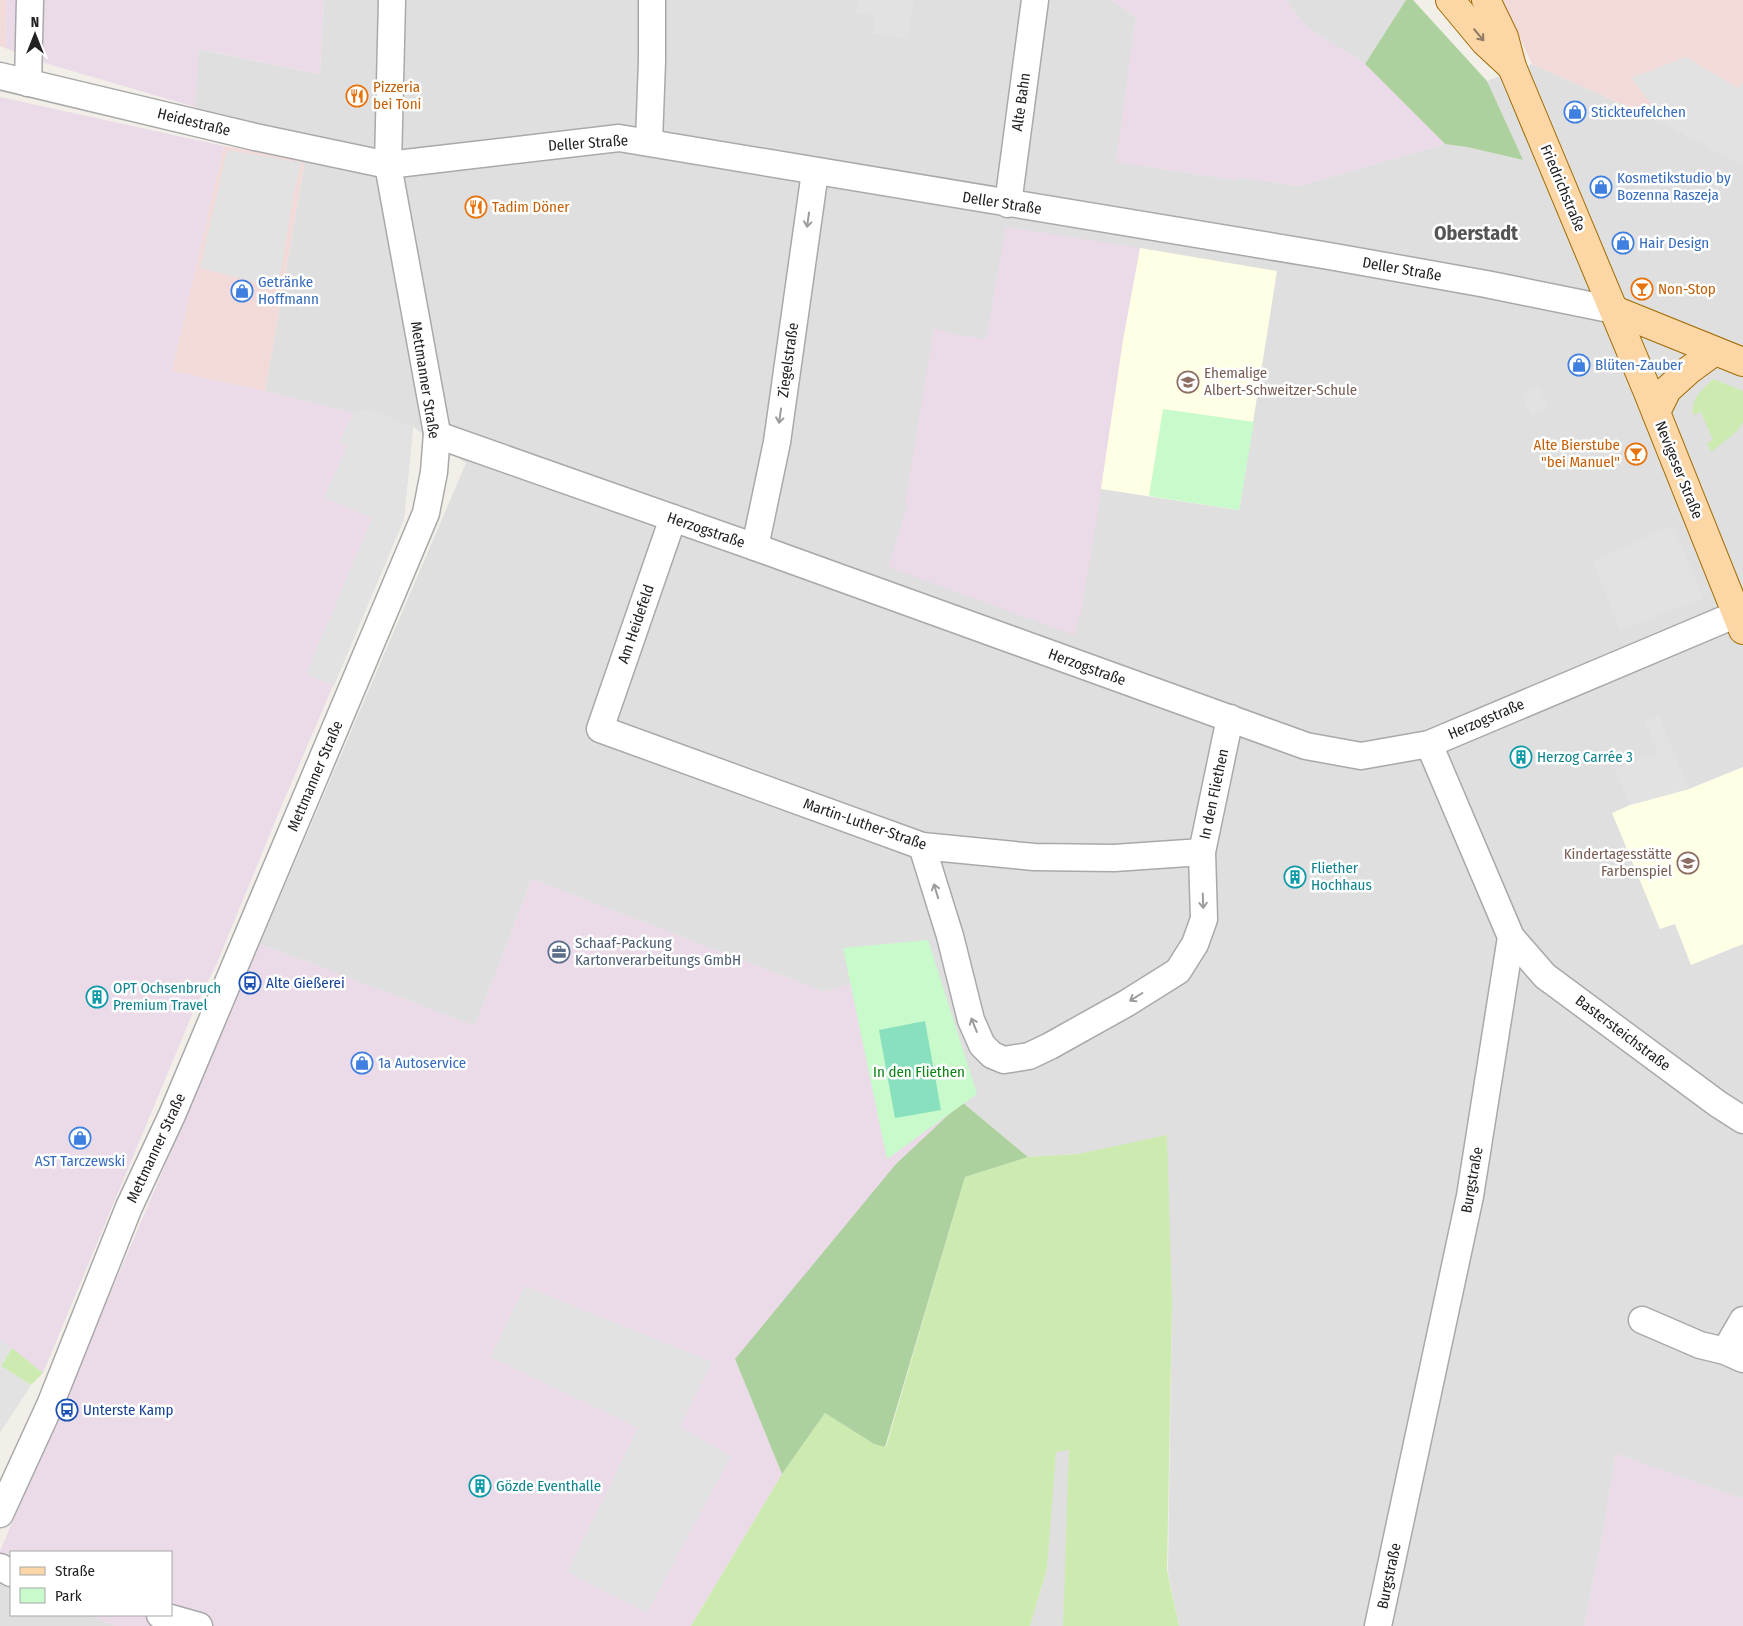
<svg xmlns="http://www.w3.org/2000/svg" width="1743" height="1626" viewBox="0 0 1743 1626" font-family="'Fira Sans Condensed',sans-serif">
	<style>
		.residential { fill: #e0dfdf }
		.commercial { fill: #f2dad9 }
		.industrial { fill: #ebdbe8 }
		.education { fill: #ffffe5 }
		.grass { fill: #cdebb0 }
		.forest { fill: #add19e }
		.park { fill: #c8facc }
		.pitch { fill: #88e0be }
		.parking { fill: #e2e2e2 }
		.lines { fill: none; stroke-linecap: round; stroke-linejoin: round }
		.minor-casing { stroke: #a9a9a9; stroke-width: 29 }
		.major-casing { stroke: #a06b00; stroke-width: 30 }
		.minor { stroke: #fff; stroke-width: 26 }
		.major { stroke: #fcd6a4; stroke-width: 28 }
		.oneway { stroke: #8f7c63 }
		.oneway2 { stroke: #9c9c9c }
		.labels { text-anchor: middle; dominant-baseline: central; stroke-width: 5; stroke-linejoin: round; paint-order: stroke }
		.food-label { font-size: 15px; fill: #c56008; stroke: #fff; text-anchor: start }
		.street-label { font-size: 15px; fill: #222; stroke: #fff }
		.shop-label { font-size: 15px; fill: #366cbe; stroke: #fff; text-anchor: start }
		.education-label { font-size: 15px; fill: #785e54; stroke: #fff; text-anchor: start }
		.culture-label { font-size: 15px; fill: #0d838f; stroke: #fff; text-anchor: start }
		.service-label { font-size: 15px; fill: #4e5e75; stroke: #fff; text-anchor: start }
		.transit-label { font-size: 15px; fill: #164399; stroke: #fff; text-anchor: start }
		.park-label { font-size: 15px; fill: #0c8416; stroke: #fff }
		.district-label { font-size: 20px; font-weight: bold; fill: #555; stroke: #fff }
	</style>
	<rect width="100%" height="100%" fill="#f2efe9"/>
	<g class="residential">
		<path d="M323 0H1112L1136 17 1117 162 1236 180 1237 177 1299 186 1445 144 1467 147 1522 160 1487 81 1532 64 1624 105 1645 113 1743 165V1499L1616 1454 1605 1522 1584 1626H1179L1168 1572 1172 1303 1078 1154 1028 1157 962 1102 915 965 824 992 532 879 475 1026 260 944 466 463 413 427 366 410 354 413 265 391 305 160 195 107 198 49 320 74Z"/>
		<path d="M1285 0H1406L1365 64 1307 27Z"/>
		<path d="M1071 1450 1064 1626H1030L1047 1568 1055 1451Z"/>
		<path d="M0 1576 11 1581V1615H89L115 1626H0Z"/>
	</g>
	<g class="commercial">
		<path d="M0 0H6L5 48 0 46Z"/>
		<path d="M1502 0H1743V165L1645 113 1624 105 1532 64Z"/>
		<path d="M224 146 305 159 265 391 172 371Z"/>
	</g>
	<g class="industrial">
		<path d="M6 0H323L320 74 199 49 195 107 45 63 5 48Z"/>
		<path d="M1112 0H1285L1307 27 1365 64 1445 144 1299 186 1237 177 1236 180 1116 162 1136 17Z"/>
		<path d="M0 97 224 146 172 371 265 391 354 413 366 410 377 412 413 427 404 519 279 812 217 963 194 1010 174 1058 43 1373 0 1341Z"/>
		<path d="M1006 227 1140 248 1123 340 1097 516 1081 612 1074 635 888 567 908 505 905 504 934 328 952 334 986 339Z"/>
		<path d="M532 879 824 992 915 964 962 1102 735 1359 782 1474 691 1626H115L89 1615H171V1552H11V1581L0 1576V1551L260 944 475 1026Z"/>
		<path d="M1616 1454 1743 1499V1626H1584L1605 1522Z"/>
	</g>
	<g class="education">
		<path d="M1140 248 1277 271 1239 510 1101 489 1123 340Z"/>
		<path d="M1743 767V944L1691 965 1675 924 1660 929 1612 813 1630 805 1689 789Z"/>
	</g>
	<g class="grass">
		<path d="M1713 379 1743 391V422L1737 431 1711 452 1707 443 1713 440 1701 412 1693 415C1691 398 1702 390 1713 379Z"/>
		<path d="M1167 1135 1172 1303 1167 1570 1179 1626H1063L1069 1450 1056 1452 1047 1568 1030 1626H691L782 1474 825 1413 874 1444 886 1447 965 1177 1028 1157 1078 1154Z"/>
		<path d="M12 1348 43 1373 31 1385 1 1366Z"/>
	</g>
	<g class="forest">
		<path d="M1406 0H1413L1487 81 1523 160 1467 147 1445 144 1365 64Z"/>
		<path d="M962 1102 1028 1157 965 1177 885 1447 874 1444 825 1413 782 1474 735 1359 896 1164Z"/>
	</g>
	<g class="park">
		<path d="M1163 409 1254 422 1239 510 1149 496Z"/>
		<path d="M928 940 977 1094 887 1159 843 948Z"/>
	</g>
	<path class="pitch" d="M925 1021 941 1110 895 1118 879 1030Z"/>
	<g class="parking">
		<path d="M858 0H914L907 39 872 33 875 16 856 13Z"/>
		<path d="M1686 57 1738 88 1743 83V165L1645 113 1651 104 1631 78Z"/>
		<path d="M227 150 301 162 292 204 278 288 200 268Z"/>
		<path d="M1539 385 1548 409 1531 416 1522 392Z"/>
		<path d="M366 410 377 412 413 427 404 519 334 686 306 674 372 518 324 498 347 446 339 442 354 413Z"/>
		<path d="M1673 525 1703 598 1620 631 1593 561Z"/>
		<path d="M1659 716 1689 789 1630 805 1614 769 1658 753 1645 722Z"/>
		<path d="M525 1286 712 1362 680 1427 731 1456 647 1613 567 1572 638 1428 490 1357Z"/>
		<path d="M0 1341 12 1348 1 1366 31 1385 0 1433Z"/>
	</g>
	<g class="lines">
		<g class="minor-casing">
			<g id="minor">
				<path d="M0 76 255 137 388 165 619 138 1329 256 1486 284 1614 310"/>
				<path d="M28 83 30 0"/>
				<path d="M649 142 652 61V0"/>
				<path d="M1008 204 1035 0"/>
				<path d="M437 433 443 437 755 547 1306 746 1361 756 1429 744 1737 614"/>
				<path d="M673 518 600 729 922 846 1034 857 1114 858 1202 852"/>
				<path d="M755 547 777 442 815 172"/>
				<path d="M922 846 950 936 971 1020 982 1045 992 1055 1004 1060 1029 1056 1050 1046 1127 1003 1178 971 1195 944 1204 919 1202 852 1230 718"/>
				<path d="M1511 937 1545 976 1718 1104 1743 1120"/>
				<path d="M1642 1320 1700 1345 1725 1351 1743 1359"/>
				<path d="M1725 1351 1743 1320"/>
				<path d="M0 1514 50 1405 129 1207 172 1115 426 513 434 472 437 433 388 165 392 0"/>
				<path d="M0 1567 11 1573"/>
				<path d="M160 1615 199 1626"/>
				<path d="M1378 1626 1470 1196 1511 937 1429 744"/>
			</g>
		</g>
		<g class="major-casing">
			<g id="major">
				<path d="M1450 0 1485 42 1512 67"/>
				<path d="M1486 0 1504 37 1512 67 1647 390 1743 630"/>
				<path d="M1614 310 1743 362"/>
				<path d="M1656 412 1667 390 1689 370 1715 351"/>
			</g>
		</g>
		<use href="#minor" class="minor"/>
		<use href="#major" class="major"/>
	</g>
	<defs><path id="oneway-shaft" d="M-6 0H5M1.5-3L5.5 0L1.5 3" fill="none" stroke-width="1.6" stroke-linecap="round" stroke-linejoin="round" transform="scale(1.25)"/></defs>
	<use class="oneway" href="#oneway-shaft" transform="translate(1479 35) rotate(50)"/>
	<g class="oneway2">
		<use href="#oneway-shaft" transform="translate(808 220) rotate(98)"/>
		<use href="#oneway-shaft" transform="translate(780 416) rotate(98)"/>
		<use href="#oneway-shaft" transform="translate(936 891) rotate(-107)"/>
		<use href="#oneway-shaft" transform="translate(1203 901) rotate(88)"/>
		<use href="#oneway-shaft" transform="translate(1136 997) rotate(148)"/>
		<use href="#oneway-shaft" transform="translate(974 1025) rotate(-112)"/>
	</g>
	<defs>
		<g id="restaurant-ring" transform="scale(1.125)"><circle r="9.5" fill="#fff" stroke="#e8710a" stroke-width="1.5"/><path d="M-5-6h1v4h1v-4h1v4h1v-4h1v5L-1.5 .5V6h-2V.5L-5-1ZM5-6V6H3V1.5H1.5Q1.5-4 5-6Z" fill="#e8710a"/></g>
		<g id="shop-ring" transform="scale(1.125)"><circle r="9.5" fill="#fff" stroke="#3f7fe0" stroke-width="1.5"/><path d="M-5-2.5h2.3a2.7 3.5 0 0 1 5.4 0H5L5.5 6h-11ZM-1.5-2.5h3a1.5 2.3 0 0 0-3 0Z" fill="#3f7fe0"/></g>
		<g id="bar-ring" transform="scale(1.125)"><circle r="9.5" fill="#fff" stroke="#e8710a" stroke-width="1.5"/><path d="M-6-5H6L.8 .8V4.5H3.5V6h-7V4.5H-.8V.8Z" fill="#e8710a"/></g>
		<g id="school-ring" transform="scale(1.125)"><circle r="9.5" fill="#fff" stroke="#8d6e63" stroke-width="1.5"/><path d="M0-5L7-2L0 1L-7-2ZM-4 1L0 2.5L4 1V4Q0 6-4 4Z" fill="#8d6e63"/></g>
		<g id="building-ring" transform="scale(1.125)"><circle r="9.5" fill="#fff" stroke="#0f9aa8" stroke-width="1.5"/><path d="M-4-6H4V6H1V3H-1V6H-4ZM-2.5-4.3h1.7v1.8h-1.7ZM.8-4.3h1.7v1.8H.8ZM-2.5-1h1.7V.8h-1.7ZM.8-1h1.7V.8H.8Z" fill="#0f9aa8"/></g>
		<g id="office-ring" transform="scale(1.125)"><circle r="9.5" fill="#fff" stroke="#5c6f8a" stroke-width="1.5"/><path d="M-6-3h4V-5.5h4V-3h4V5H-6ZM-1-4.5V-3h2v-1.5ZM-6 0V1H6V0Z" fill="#5c6f8a"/></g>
		<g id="bus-ring" transform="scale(1.125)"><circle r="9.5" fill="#fff" stroke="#1a4fb4" stroke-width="1.5"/><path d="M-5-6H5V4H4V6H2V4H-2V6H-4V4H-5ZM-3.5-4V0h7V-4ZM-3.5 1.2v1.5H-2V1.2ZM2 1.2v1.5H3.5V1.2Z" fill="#1a4fb4"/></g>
	</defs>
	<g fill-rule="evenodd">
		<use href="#restaurant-ring" x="357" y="96"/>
		<use href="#shop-ring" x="1575" y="112"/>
		<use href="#shop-ring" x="1601" y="187"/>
		<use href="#restaurant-ring" x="476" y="207"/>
		<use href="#shop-ring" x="1623" y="243"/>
		<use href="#bar-ring" x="1642" y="289"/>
		<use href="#shop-ring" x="242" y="291"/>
		<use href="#shop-ring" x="1579" y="365"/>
		<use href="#school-ring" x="1188" y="382"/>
		<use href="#bar-ring" x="1636" y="454"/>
		<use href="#building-ring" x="1521" y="757"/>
		<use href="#school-ring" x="1688" y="863"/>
		<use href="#building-ring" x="1295" y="877"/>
		<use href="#office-ring" x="559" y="952"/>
		<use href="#bus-ring" x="250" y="983"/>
		<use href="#building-ring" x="97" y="997"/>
		<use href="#shop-ring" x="362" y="1063"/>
		<use href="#shop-ring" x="80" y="1138"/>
		<use href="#bus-ring" x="67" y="1410"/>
		<use href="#building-ring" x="480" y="1486"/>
	</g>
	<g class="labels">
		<g class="food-label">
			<text x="373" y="87">Pizzeria<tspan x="373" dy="17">bei Toni</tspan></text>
			<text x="492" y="207">Tadim Döner</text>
			<text x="1658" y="289">Non-Stop</text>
			<text x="1620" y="445" text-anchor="end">Alte Bierstube<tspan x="1620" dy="17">"bei Manuel"</tspan></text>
		</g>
		<g class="street-label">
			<text transform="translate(1021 102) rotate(-82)">Alte Bahn</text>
			<text transform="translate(194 122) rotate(14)">Heidestraße</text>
			<text transform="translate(588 143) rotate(-4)">Deller Straße</text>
			<text transform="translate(1563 188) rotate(67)">Friedrichstraße</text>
			<text transform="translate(1002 203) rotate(9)">Deller Straße</text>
			<text transform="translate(1402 269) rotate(10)">Deller Straße</text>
			<text transform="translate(788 360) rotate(-82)">Ziegelstraße</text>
			<text transform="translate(425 380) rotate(81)">Mettmanner Straße</text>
			<text transform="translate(1679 470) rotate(68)">Nevigeser Straße</text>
			<text transform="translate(706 530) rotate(19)">Herzogstraße</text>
			<text transform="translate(636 624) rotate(-71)">Am Heidefeld</text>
			<text transform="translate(1087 667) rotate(20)">Herzogstraße</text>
			<text transform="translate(1486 719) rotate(-23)">Herzogstraße</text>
			<text transform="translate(315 776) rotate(-67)">Mettmanner Straße</text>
			<text transform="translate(1214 794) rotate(-78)">In den Fliethen</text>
			<text transform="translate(865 824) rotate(19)">Martin-Luther-Straße</text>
			<text transform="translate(1623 1033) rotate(37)">Bastersteichstraße</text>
			<text transform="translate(156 1148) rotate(-65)">Mettmanner Straße</text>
			<text transform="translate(1472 1180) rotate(-80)">Burgstraße</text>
			<text transform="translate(1389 1576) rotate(-78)">Burgstraße</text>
		</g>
		<g class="shop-label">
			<text x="1591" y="112">Stickteufelchen</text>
			<text x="1617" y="178">Kosmetikstudio by<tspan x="1617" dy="17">Bozenna Raszeja</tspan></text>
			<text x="1639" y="243">Hair Design</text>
			<text x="258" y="282">Getränke<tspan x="258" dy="17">Hoffmann</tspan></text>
			<text x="1595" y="365">Blüten-Zauber</text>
			<text x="378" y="1063">1a Autoservice</text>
			<text x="80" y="1161" text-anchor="middle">AST Tarczewski</text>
		</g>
		<g class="education-label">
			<text x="1204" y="373">Ehemalige<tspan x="1204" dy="17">Albert-Schweitzer-Schule</tspan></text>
			<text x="1672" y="854" text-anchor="end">Kindertagesstätte<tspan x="1672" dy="17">Farbenspiel</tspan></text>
		</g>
		<g class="culture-label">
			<text x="1537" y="757">Herzog Carrée 3</text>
			<text x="1311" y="868">Fliether<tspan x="1311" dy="17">Hochhaus</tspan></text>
			<text x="113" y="988">OPT Ochsenbruch<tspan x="113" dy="17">Premium Travel</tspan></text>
			<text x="496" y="1486">Gözde Eventhalle</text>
		</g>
		<g class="service-label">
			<text x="575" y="943">Schaaf-Packung<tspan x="575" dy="17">Kartonverarbeitungs GmbH</tspan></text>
		</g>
		<g class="transit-label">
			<text x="266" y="983">Alte Gießerei</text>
			<text x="83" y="1410">Unterste Kamp</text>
		</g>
		<g class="park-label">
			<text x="919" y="1072">In den Fliethen</text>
		</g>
		<g class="district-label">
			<text x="1476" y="233">Oberstadt</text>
		</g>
	</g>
	<rect x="10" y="1551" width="162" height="65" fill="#ffffff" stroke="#a7a7a7"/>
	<rect x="20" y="1567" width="25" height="8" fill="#fcd6a4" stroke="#a7a7a7"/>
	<text x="55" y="1576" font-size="15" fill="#222222">Straße</text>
	<rect x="20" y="1588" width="25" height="15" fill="#c8facc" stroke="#a7a7a7"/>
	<text x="55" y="1601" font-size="15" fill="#222222">Park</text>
	<g transform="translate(35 35)" stroke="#ffffff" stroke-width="4" paint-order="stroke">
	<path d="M0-4L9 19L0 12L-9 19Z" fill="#222222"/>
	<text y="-8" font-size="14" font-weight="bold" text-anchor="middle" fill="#222222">N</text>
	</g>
</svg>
